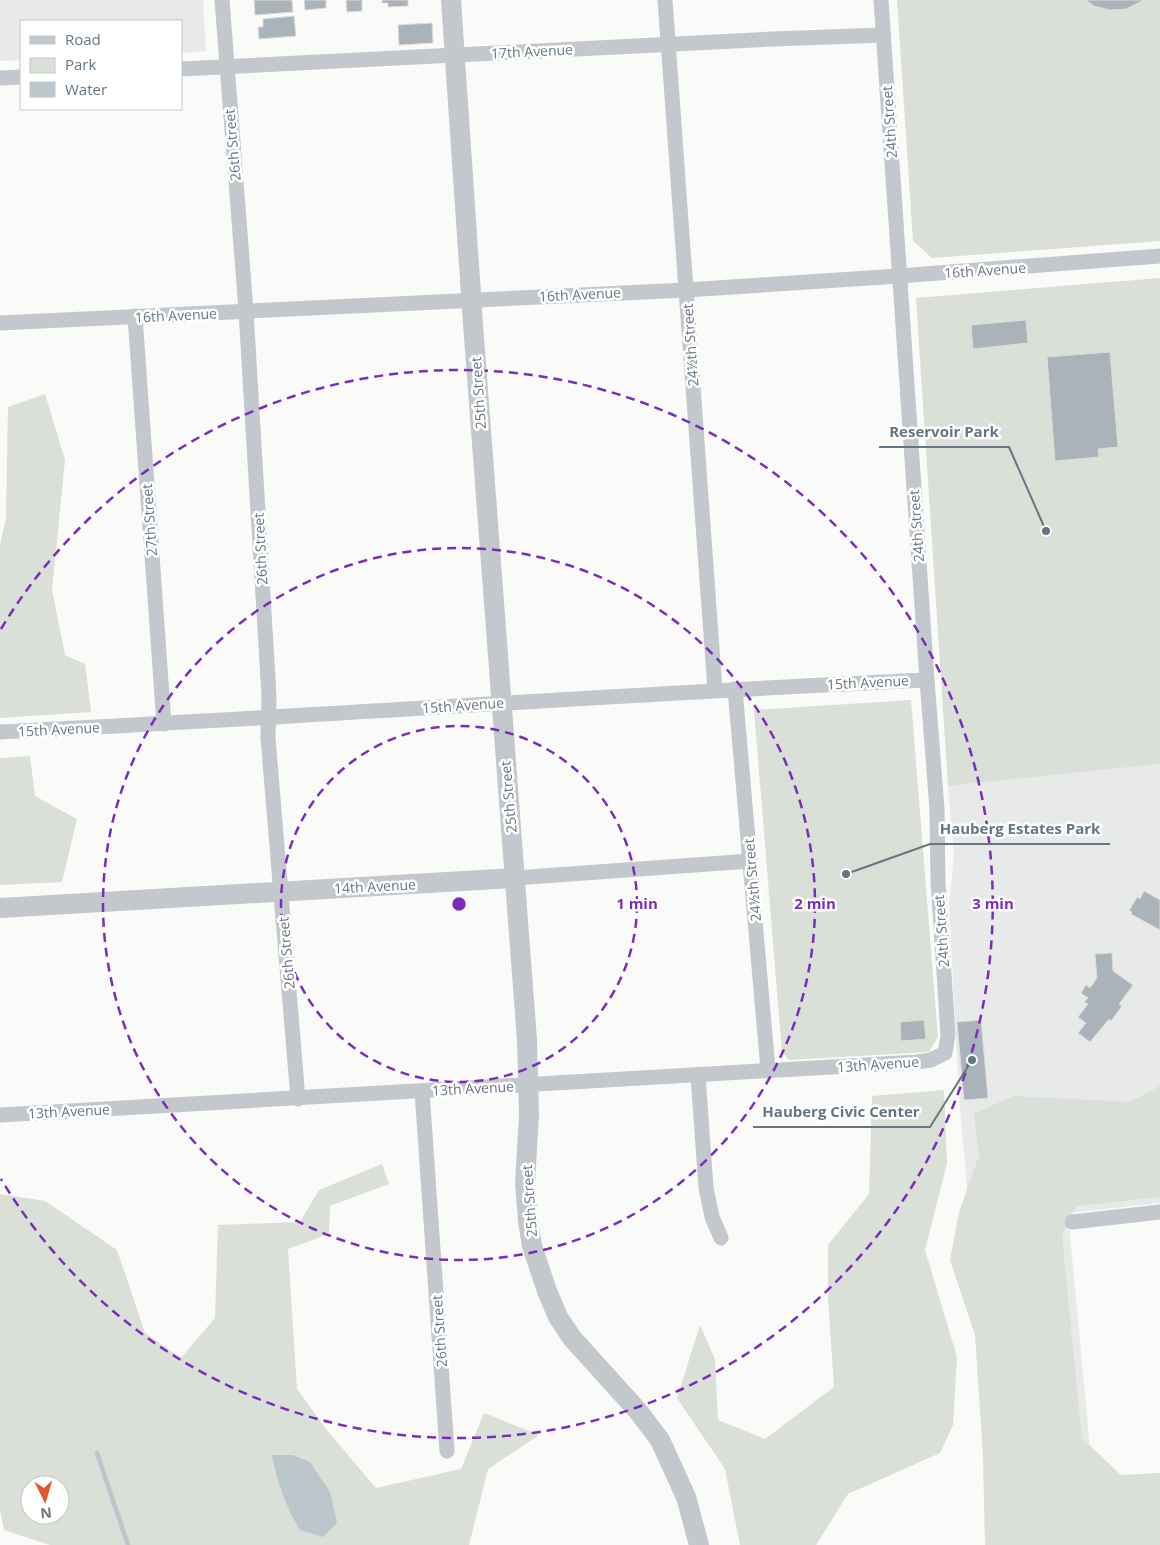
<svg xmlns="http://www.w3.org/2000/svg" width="1160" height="1545" viewBox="0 0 1160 1545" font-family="'Open Sans',sans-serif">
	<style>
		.built { fill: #e8e9e9 }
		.green { fill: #dadfd7; fill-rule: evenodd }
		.water { fill: #bbc7cb }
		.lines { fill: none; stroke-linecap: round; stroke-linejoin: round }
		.stream { stroke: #bbc7cb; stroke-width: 4.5 }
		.building { fill: #aab3b9; stroke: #dcdcda }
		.minor { stroke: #c3c8cc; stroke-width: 15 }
		.tertiary { stroke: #c3c8cc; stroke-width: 20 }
		.ring { fill: none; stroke: #7b2cbf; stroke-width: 2.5; stroke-dasharray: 9 6 }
		.labels { text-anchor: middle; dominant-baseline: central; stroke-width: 5; stroke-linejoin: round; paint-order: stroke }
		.street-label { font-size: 14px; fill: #657683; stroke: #fff }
		.centre { fill: #7b2cbf; stroke: #fff; stroke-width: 2.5 }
		.ring-label { font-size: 15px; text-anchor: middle; font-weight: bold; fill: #7b2cbf; stroke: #fff; stroke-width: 5; stroke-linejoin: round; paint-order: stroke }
		.leader { fill: none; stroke: #657683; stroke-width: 2 }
		.callout-dot { fill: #657683; stroke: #fff; stroke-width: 2 }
		.callout-label { font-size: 15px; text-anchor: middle; font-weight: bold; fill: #657683; stroke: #fff; stroke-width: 5; stroke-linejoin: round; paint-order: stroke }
	</style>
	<rect width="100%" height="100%" fill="#fafaf8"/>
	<g class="built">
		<path d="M0 0H203L206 51 181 53V21H21V60L0 61Z"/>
		<path d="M1160 764V1203L1068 1213 1099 1545H998L959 1095 949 903 954 856 948 786Z"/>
	</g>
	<g class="green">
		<path d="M897 0H1160V241L932 258 913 241Z"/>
		<path d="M1160 278V764L948 786 916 298Z"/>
		<path d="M45 394 65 460 52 590 65 655 85 664 91 712 0 718V545L6 518 8 407Z"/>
		<path d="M911 700 938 1037 929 1052 789 1060 782 1052 754 710Z"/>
		<path d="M30 756 35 796 77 819 62 882 0 885V758Z"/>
		<path d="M1160 1086V1197L1076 1206 1062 1236 1082 1438 1121 1475 1160 1473V1545H985L983 1456 975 1335 950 1260 959 1212 979 1156 974 1114 1013 1096 1130 1102Z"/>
		<path d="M944 1090 947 1163 925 1250 957 1357 953 1425 940 1453 848 1494 816 1545H740L725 1469 677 1398 700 1325 715 1359 718 1420 765 1439 834 1387 828 1300V1245L869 1194 872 1096Z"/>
		<path d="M382 1164 389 1184 330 1206 329 1234 288 1249 297 1389 326 1429 376 1488 461 1469 484 1413 539 1435 488 1469 469 1545H50L4 1530 0 1509V1194L45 1201 117 1250 145 1333 181 1358 215 1318 218 1225 300 1222 319 1190ZM30 1485H60V1515H30Z"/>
	</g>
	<path class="water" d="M272 1455H293L310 1462 330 1492 337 1523 323 1537 300 1530C286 1507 277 1482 272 1455Z"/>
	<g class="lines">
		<path class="stream" d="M97 1453 128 1545"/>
	</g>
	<g class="building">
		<path d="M254 0H292L293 12 255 15Z"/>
		<path d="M304 0H326V8L305 10Z"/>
		<path d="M346 0H362V11L347 12Z"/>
		<path d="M382 0H408V6L388 7V3H382Z"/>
		<path d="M1086 0H1144L1126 9 1110 10 1094 6Z"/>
		<path d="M294 16 296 36 259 39 258 27H263V19Z"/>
		<path d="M432 23 433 43 399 45 398 25Z"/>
		<path d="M1026 320 1028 343 973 349 971 325Z"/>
		<path d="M1110 352 1118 447 1098 449 1099 457 1055 461 1047 357Z"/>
		<path d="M1144 891 1160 900V930L1131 914 1132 912 1129 911 1137 897 1140 899Z"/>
		<path d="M1112 953 1113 971 1133 985 1119 1004 1122 1006 1111 1021 1109 1019 1090 1042 1078 1033 1086 1023 1078 1017 1088 1004 1084 1002 1088 998 1081 993 1086 985 1090 988 1097 978 1095 954Z"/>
		<path d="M924 1020 926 1039 901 1041 900 1022Z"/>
		<path d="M981 1020 988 1098 964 1100 957 1022Z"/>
	</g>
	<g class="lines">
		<g class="minor">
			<path d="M222 0 246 311 269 696 268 738 298 1099"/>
			<path d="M665 0 715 690"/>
			<path d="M181 69 773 39 883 35"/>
			<path d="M0 78 21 77"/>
			<path d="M135 316 164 724"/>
			<path d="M0 323 686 290 899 276 1160 256"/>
			<path d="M735 689 768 1070"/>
			<path d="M0 732C309 717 618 694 927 680"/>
			<path d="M515 878 750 861"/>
			<path d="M698 1075 706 1188 712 1217 721 1238"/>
			<path d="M422 1091 447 1451"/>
			<path d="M0 1115 917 1062 931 1060 945 1053 948 1035 938 881 937 809 927 680 881 0"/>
			<path d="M1072 1222 1160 1212"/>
		</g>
		<g class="tertiary">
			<path d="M451 0 473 324 527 1040 529 1115 525 1183 528 1221 532 1246 547 1291 558 1317 572 1338 638 1411 660 1440 686 1497 699 1545"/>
			<path d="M0 908 515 878"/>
		</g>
	</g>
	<g class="ring">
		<circle cx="459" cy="904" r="178"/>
		<circle cx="459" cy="904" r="356"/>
		<path d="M1 629A534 534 0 1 1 1 1179"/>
	</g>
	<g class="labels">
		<g class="street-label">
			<text transform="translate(532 51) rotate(-3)">17th Avenue</text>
			<text transform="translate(889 122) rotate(-94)">24th Street</text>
			<text transform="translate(232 145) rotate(-95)">26th Street</text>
			<text transform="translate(985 270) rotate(-4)">16th Avenue</text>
			<text transform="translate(580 294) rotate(-3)">16th Avenue</text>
			<text transform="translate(176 315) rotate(-3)">16th Avenue</text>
			<text transform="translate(690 345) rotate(-94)">24½th Street</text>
			<text transform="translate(478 393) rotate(-94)">25th Street</text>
			<text transform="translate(149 520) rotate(-94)">27th Street</text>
			<text transform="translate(916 526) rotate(-94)">24th Street</text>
			<text transform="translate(260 549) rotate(-93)">26th Street</text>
			<text transform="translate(868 682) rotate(-3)">15th Avenue</text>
			<text transform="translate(463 705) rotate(-4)">15th Avenue</text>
			<text transform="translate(59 729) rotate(-3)">15th Avenue</text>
			<text transform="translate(508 797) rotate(-95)">25th Street</text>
			<text transform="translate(752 880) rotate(-95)">24½th Street</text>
			<text transform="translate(375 886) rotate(-3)">14th Avenue</text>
			<text transform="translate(941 931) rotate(-94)">24th Street</text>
			<text transform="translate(286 953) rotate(-95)">26th Street</text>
			<text transform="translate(878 1064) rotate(-4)">13th Avenue</text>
			<text transform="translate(473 1088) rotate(-3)">13th Avenue</text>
			<text transform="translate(69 1111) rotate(-3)">13th Avenue</text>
			<text transform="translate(529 1201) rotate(-94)">25th Street</text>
			<text transform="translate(439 1331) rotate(-94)">26th Street</text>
		</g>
	</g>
	<circle cx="459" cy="904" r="8" class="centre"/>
	<g class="ring-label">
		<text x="637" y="909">1 min</text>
		<text x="815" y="909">2 min</text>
		<text x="993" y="909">3 min</text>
	</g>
	<path class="leader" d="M1046 531L1009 447H879M846 874L930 844H1110M972 1060L930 1127H753"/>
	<g class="callout-dot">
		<circle cx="1046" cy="531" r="5"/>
		<circle cx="846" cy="874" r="5"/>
		<circle cx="972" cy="1060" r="5"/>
	</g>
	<g class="callout-label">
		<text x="944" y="437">Reservoir Park</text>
		<text x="1020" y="834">Hauberg Estates Park</text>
		<text x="841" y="1117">Hauberg Civic Center</text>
	</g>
	<rect x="20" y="20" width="162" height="90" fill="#ffffff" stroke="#c1c8cd"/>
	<rect x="30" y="36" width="25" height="8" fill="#c3c8cc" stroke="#c1c8cd"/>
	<text x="65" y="45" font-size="15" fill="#657683">Road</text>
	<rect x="30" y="58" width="25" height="15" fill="#dadfd7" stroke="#c1c8cd"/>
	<text x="65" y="70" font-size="15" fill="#657683">Park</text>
	<rect x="30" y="82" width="25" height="15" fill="#bbc7cb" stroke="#c1c8cd"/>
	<text x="65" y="95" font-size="15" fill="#657683">Water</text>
	<g transform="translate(45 1500) rotate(175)"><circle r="24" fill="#ffffff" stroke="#c1c8cd"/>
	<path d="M0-4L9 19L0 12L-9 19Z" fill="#e4572e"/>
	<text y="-8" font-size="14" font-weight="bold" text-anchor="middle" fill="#657683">N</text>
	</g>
</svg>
